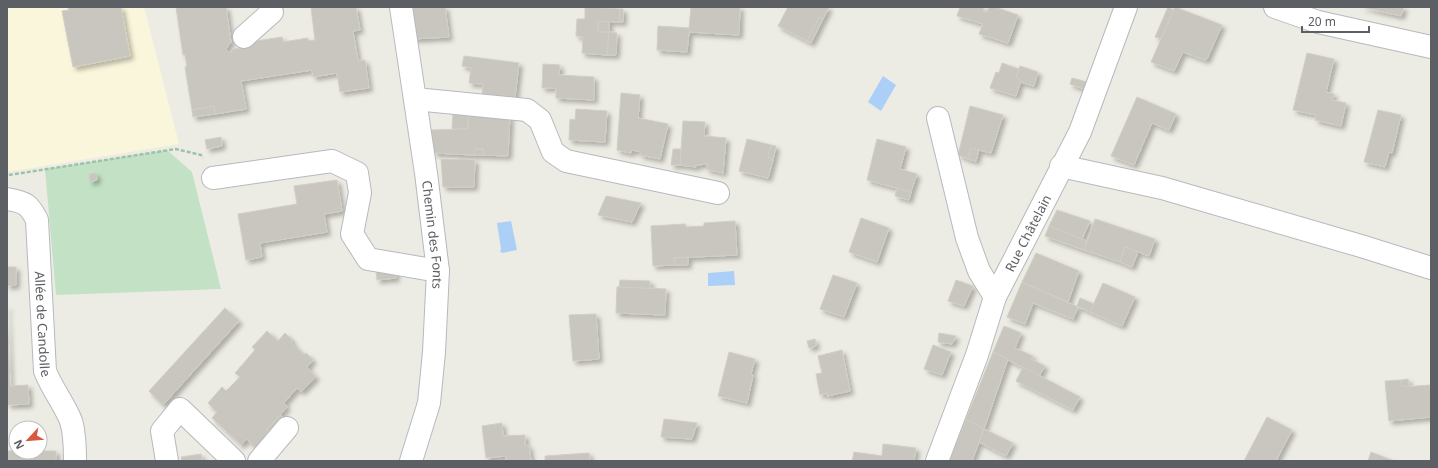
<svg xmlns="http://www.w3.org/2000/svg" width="1438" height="468" viewBox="0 0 1438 468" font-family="'Noto Sans',sans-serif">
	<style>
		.commercial { fill: #faf6dc }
		.green { fill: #c3e2c5 }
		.water { fill: #abcff7 }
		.building { fill: #c9c6c0; stroke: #d1cec3; filter: url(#shadow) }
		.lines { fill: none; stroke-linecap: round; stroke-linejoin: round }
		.minor-casing { stroke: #b6b9bd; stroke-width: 24 }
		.path { stroke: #9cc3aa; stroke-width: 2.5; stroke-dasharray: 4 2; stroke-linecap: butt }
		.minor { stroke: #fff; stroke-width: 22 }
		.labels { text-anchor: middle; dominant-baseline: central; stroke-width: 4; stroke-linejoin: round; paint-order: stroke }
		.street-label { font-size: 13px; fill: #5c5f63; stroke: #fff }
	</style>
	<defs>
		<filter id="shadow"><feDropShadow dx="3.5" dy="3.5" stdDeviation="2" flood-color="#0004"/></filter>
	</defs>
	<rect width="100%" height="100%" fill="#edece4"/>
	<path class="commercial" d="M7 7H144L179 144 7 172Z"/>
	<path class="green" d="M167 150 192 172 221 289 56 295 45 169Z"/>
	<g class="water">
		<path d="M883 76 896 85 881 111 868 102Z"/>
		<path d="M511 221 517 250 502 253 500 251 501 249 497 223Z"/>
		<path d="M734 271 735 285 708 286V273Z"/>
	</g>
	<g class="building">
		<path d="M68 7H121L130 56 73 67 62 11 69 10Z"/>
		<path d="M176 7H226L231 42 226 49 230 53 233 49 243 48V43L282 37 283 42 308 38V41L315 40 311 7H356L360 30 353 31 358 61 365 60 369 88 340 92 337 73 313 77 312 70 241 81 246 109 215 114 214 106 192 110 185 67 187 66 185 55H183Z"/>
		<path d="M408 7H445L449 37 412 39Z"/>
		<path d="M585 7 620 9 619 22 598 21V32H609L607 55 582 53 583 37 576 36 577 19H585Z"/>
		<path d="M691 7H740L739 35 689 32 687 52 657 50 658 26 689 28Z"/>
		<path d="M788 7H829L823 19 819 17 807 41 778 26Z"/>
		<path d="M960 7H984L983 11 987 12 989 7H995L1018 15 1008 43 979 34 983 24 957 16Z"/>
		<path d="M1168 7 1174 10 1161 39 1155 37Z"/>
		<path d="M1175 7 1222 25 1207 59 1205 60 1183 52 1174 71 1151 62Z"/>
		<path d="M1362 7H1404L1401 16Z"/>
		<path d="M620 9H623V22H619Z"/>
		<path d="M819 17 823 19 811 43 807 41Z"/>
		<path d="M598 21 609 22V32H598Z"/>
		<path d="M609 32 617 33 616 55H607Z"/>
		<path d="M1307 53 1334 59 1326 92 1334 94 1332 100 1346 103 1341 126 1315 120 1316 115 1293 110Z"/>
		<path d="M464 56 519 63 515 97 482 94 483 84 469 83 471 68 462 66Z"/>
		<path d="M1002 63 1019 69 1016 78 1021 80 1016 96 990 88 996 72 999 73Z"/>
		<path d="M543 64 560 65 559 75 594 77V100L556 98V88H542Z"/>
		<path d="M1020 66 1038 72 1034 86 1020 82 1021 80 1016 78Z"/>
		<path d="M1072 78 1090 83 1087 90 1070 84Z"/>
		<path d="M621 93 640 95 638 118 668 124 660 159 640 155 641 152 632 150 631 153 617 150Z"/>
		<path d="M1137 97 1176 114 1169 130 1152 123 1134 165 1111 156Z"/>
		<path d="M214 106 215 114 193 117 192 110Z"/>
		<path d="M970 106 1003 115 991 153 971 148 968 159 958 155Z"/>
		<path d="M576 109 607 111 605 142 569 140 570 119 575 120Z"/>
		<path d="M1378 110 1401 115 1392 153 1389 152 1385 167 1364 162Z"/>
		<path d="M453 113 468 114V129H452Z"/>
		<path d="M468 114 510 115 508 156 483 155V149H475L474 155 434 153 431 130 468 129Z"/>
		<path d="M683 121 705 122 704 136 726 138 723 173 706 169 708 164 696 165V167L680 165Z"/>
		<path d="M221 137 222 146 207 149 205 140Z"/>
		<path d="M747 139 771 145 768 157 773 160 768 178 739 171Z"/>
		<path d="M877 139 906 147 900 169 917 174 911 192 867 180Z"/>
		<path d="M771 145 776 146 773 160 768 157Z"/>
		<path d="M971 148 979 150 976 161 968 159Z"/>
		<path d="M475 149H483V155H474Z"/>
		<path d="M673 149H681L680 165H671Z"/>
		<path d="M441 159 475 160 474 187H443Z"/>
		<path d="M96 173 97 180 90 182 89 174Z"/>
		<path d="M337 180 342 211 324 214 327 232 260 243 262 257 246 260 238 214 297 204 294 186Z"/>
		<path d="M897 188 911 192 909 200 895 196Z"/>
		<path d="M606 196 641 203 632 222 598 215Z"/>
		<path d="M1057 210 1090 221 1082 239 1049 226Z"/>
		<path d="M861 218 889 228 877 262 849 252Z"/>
		<path d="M1095 219 1155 239 1149 256 1125 247 1120 262 1084 250Z"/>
		<path d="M735 221 737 255 674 258 675 265 653 266 651 226 685 224 686 227 704 226V223Z"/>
		<path d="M1049 226 1087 241 1084 250 1045 236Z"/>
		<path d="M1125 247 1138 252 1132 267 1120 262Z"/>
		<path d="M1036 253 1079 271 1068 302 1022 282Z"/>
		<path d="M688 257V265H675L674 258Z"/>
		<path d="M7 267H16V285L7 286Z"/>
		<path d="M395 270 396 278 377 280 376 271Z"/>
		<path d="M833 275 857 283 844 317 820 309Z"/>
		<path d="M620 280 650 281V289L619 287Z"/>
		<path d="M956 280 973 286 964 306 948 301Z"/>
		<path d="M1022 282 1078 307 1073 319 1033 303 1025 324 1007 317Z"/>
		<path d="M1103 283 1135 297 1122 326 1090 312Z"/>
		<path d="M617 287 666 289 665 315 616 313Z"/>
		<path d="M1080 298 1094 304 1090 312 1077 306Z"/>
		<path d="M7 306 10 386 28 385 29 404 8 405 7 401Z"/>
		<path d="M225 308 239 321 163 405 149 391Z"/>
		<path d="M596 314 599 359 573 361 569 315Z"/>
		<path d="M1004 326 1021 333 1015 348 1033 356 1031 359 1045 366 1039 376 993 352Z"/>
		<path d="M267 331 278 341 285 333 293 341 291 342 304 355 306 353 313 360 307 367 316 377 301 392 297 388 284 403 287 407 266 430 271 434 257 450 247 439 241 445 212 418 217 412 208 403 222 387 226 391 240 377 235 373 255 350 252 347Z"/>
		<path d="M939 333 956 336 952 344 938 342Z"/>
		<path d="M815 339 816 346 809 348 807 341Z"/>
		<path d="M933 345 951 352 942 375 924 369Z"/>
		<path d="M842 350 850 391 827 396V393L820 395 816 374 822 373 818 356Z"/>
		<path d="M729 352 755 359 751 374 753 375 747 403 718 396Z"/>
		<path d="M993 352 1008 359 984 429 966 419Z"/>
		<path d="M1023 367 1080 397 1073 410 1016 381Z"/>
		<path d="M1408 379 1409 386 1402 387 1401 380Z"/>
		<path d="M1401 380 1402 387 1431 385V417L1389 421 1385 381Z"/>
		<path d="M280 415 285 419 271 434 266 430Z"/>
		<path d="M1267 417 1292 430 1276 461H1244Z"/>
		<path d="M664 419 697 423 692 439 661 437Z"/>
		<path d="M966 419 984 429 972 461H949Z"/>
		<path d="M502 423 503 436 525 435V445L529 446 531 461H506V456L486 458 482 426Z"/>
		<path d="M984 429 1013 443 1006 456 979 442Z"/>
		<path d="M883 444 916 448 914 461H852L854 452 882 456Z"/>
		<rect x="7" y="451" width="49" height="10"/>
		<path d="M1371 452 1394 461H1368Z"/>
		<path d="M589 453 590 461H545V456Z"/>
		<path d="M201 454 202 461H182L181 457Z"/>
	</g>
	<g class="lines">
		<g class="minor-casing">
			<g id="minor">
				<path id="s1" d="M401 7 426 173 438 271 434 352 429 403 411 461"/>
				<path d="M1275 7 1318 22 1431 47"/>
				<path d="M244 37 272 12"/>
				<path d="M415 99 527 110 540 120 553 152 566 161 718 193"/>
				<path d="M938 118 967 238 979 271 995 297"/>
				<path d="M1061 166 1162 188 1361 246 1431 268"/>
				<path d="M213 178 332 161 357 173 360 193 352 234 368 259 438 271"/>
				<path id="s2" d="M7 199C25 202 29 204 37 220L45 371C52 389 65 405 71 421 75 434 75 448 75 461"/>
				<path d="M167 461 162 431 180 409 234 461"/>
				<path d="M259 461 287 428"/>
				<path id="s3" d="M937 461 977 355 995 297 1080 132 1126 7"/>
			</g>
		</g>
		<path class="path" d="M9 175 176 149 201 155 203 158"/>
		<use href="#minor" class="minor"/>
	</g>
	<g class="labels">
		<g class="street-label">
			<text stroke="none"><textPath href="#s3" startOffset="246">Rue Châtelain</textPath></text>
			<text stroke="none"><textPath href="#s1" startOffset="230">Chemin des Fonts</textPath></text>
			<text stroke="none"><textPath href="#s2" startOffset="143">Allée de Candolle</textPath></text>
		</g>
	</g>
	<rect width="1438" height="468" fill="none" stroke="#5c5f63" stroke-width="16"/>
	<g transform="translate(28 440) rotate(244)"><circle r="19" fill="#ffffff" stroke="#bebfc1"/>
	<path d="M0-3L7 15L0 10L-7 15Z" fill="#d8583f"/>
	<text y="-6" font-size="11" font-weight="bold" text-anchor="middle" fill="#5c5f63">N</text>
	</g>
	<path d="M1302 26v6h67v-6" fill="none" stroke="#5c5f63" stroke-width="2"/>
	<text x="1308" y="26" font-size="12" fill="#5c5f63" stroke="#ffffff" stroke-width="3" paint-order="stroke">20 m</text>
</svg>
